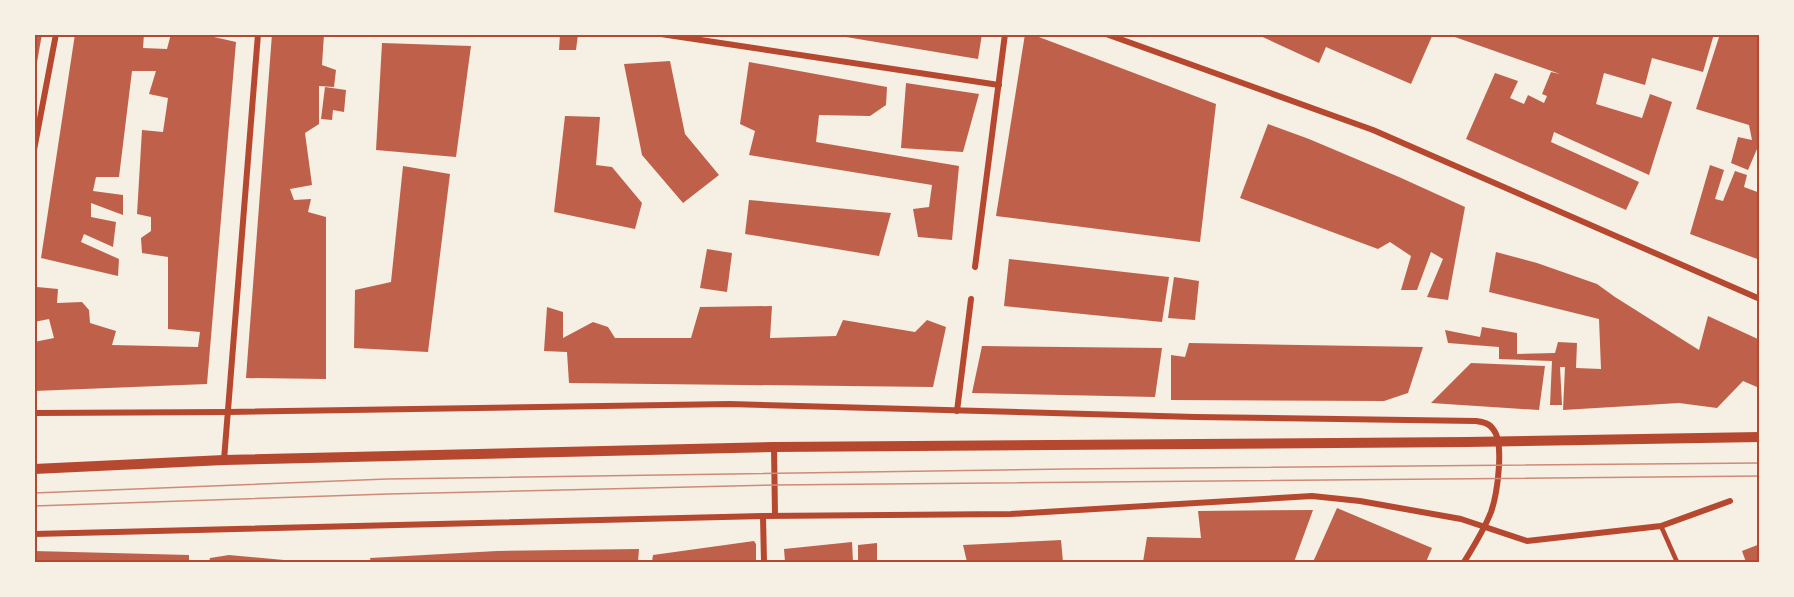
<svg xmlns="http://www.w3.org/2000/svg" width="1794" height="597" viewBox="0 0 1794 597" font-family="Manrope,sans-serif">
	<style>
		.building { fill: #bf614a }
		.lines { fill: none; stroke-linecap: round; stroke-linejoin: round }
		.service { stroke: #b5482f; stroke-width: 4.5 }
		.minor { stroke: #b5482f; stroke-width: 6 }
		.tertiary { stroke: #b5482f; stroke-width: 10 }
		.tram { stroke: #cf8b77; stroke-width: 1.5 }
		.neatline { fill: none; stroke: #b5482f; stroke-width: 2 }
	</style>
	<rect width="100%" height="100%" fill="#f6efe4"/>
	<g class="building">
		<path d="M34 34H42L36 68 34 67Z"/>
		<path d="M75 34H144L143 48 167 49 171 34H201L236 42 207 384 34 391V342L54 338 49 319 34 322 37 287 58 289 57 303 82 302 89 310 90 323 116 331 112 345 198 347 200 332 168 329V257L142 253 141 238 151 231V217L137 214 142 130 163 132 168 98 149 94 156 71H132L119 177H96L93 191 123 195V215L91 203V217L116 222 113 247 84 234 81 242 119 259 118 276 41 258Z"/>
		<path d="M272 34H324L322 65 336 70 334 87 319 86V124L305 133 312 185 290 189 294 200 311 199 308 212 326 217V379L246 378Z"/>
		<path d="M560 34H578L576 50H559Z"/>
		<path d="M828 34H982L978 59Z"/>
		<path d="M1025 34H1031L1216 104 1200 242 996 216Z"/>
		<path d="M1256 34H1433L1411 84 1326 47 1319 63Z"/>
		<path d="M1452 34H1714L1703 72 1652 58 1645 85 1604 73 1596 104 1642 118 1650 94 1672 102 1649 175 1554 132 1551 142 1639 182 1626 210 1466 139 1495 73 1518 81 1510 98 1524 104 1528 95 1544 103 1547 96 1542 94 1551 72 1560 74 1452 36Z"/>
		<path d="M1720 34H1760V142L1748 170 1731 163 1738 137 1752 140 1749 125 1696 109Z"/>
		<path d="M382 43 471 46 456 157 376 150Z"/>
		<path d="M670 61 685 134 719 175 683 203 642 155 624 64Z"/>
		<path d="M749 62 887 87 886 105 870 116 819 115 816 142 959 166 952 240 918 237 913 209 929 207 932 185 749 155 755 131 740 124Z"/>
		<path d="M906 83 979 94 963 152 901 148Z"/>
		<path d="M325 87 346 90 344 112 333 110 332 120 321 119Z"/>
		<path d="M565 116 600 117 596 165 612 167 642 203 635 229 554 212Z"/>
		<path d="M1268 124 1309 139 1399 177 1465 207 1448 300 1427 297 1443 259 1431 252 1417 290H1401L1411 256 1390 242 1378 249 1240 198Z"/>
		<path d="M1710 165 1724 170 1715 199 1723 201 1735 171 1747 175 1744 187 1760 193V260L1690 234Z"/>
		<path d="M403 166 450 174 428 352 354 348 355 290 391 282Z"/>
		<path d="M749 200 891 213 879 256 745 234Z"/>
		<path d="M707 249 732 253 727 292 700 288Z"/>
		<path d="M1496 252 1537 263 1597 284 1615 297 1699 350 1708 316 1760 340V381L1757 387 1743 381 1717 408 1679 403 1563 410 1565 367H1560L1562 405H1550L1552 361 1499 359V347L1448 343 1445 330 1480 337 1482 327 1517 333V354L1555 353 1558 342 1577 343 1576 368 1601 369 1599 319 1489 292Z"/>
		<path d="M1009 259 1169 277 1162 322 1004 306Z"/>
		<path d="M1174 277 1199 281 1195 320 1168 318Z"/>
		<path d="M772 306 770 338 836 336 843 320 915 332 927 320 946 327 933 387 569 383 567 352 544 351 547 307 563 312V338L593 322 608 327 615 338H691L700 307Z"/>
		<path d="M1189 343 1423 347 1408 393 1384 401 1171 400V355L1185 357Z"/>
		<path d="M982 346 1162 348 1155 397 972 393Z"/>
		<path d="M1471 363 1545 366 1539 410 1431 403Z"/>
		<path d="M1337 508 1432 548 1426 562H1313Z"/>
		<path d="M1313 510 1294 562H1143L1147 537 1201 538 1198 511Z"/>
		<path d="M1061 540 1063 562H967L963 545Z"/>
		<path d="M754 541 756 544V562H652L653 555Z"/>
		<path d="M852 542 853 562H785L784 549Z"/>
		<path d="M877 543V562H858V545Z"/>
		<path d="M1760 544V562H1746L1742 551Z"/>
		<path d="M639 549 638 562H371L370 558 497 551Z"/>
		<path d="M34 551 189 555V562H34Z"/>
		<path d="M229 555 295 561V562H209L210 558Z"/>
	</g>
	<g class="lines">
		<path class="service" d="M1661 526 1677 562"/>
		<g class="minor">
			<path d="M661 34 999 85"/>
			<path d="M1106 34 1373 130 1760 299"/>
			<path d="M34 150 56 34"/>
			<path d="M975 267 1005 34"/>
			<path d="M957 411 971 299"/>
			<path d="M34 413 228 412 730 404 1195 417 1476 421C1483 422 1489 423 1493 429 1505 443 1497 495 1491 512 1484 530 1474 546 1464 562"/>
			<path d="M774 447 775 515"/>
			<path d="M224 460 258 34"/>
			<path d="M763 516 764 562"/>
			<path d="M34 534 763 516 1011 514 1312 496 1360 501 1461 519 1527 541 1661 526 1730 501"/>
		</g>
		<path class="tertiary" d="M34 469 224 460 774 447 1467 442 1760 437"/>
		<g class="tram">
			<path d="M34 493 387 479 1067 469 1760 463"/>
			<path d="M34 506 388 494 775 485 1760 476"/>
		</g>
	</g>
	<rect width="1794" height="597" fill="none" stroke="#f6efe4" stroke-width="72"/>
	<rect x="36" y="36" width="1722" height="525" class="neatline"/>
</svg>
